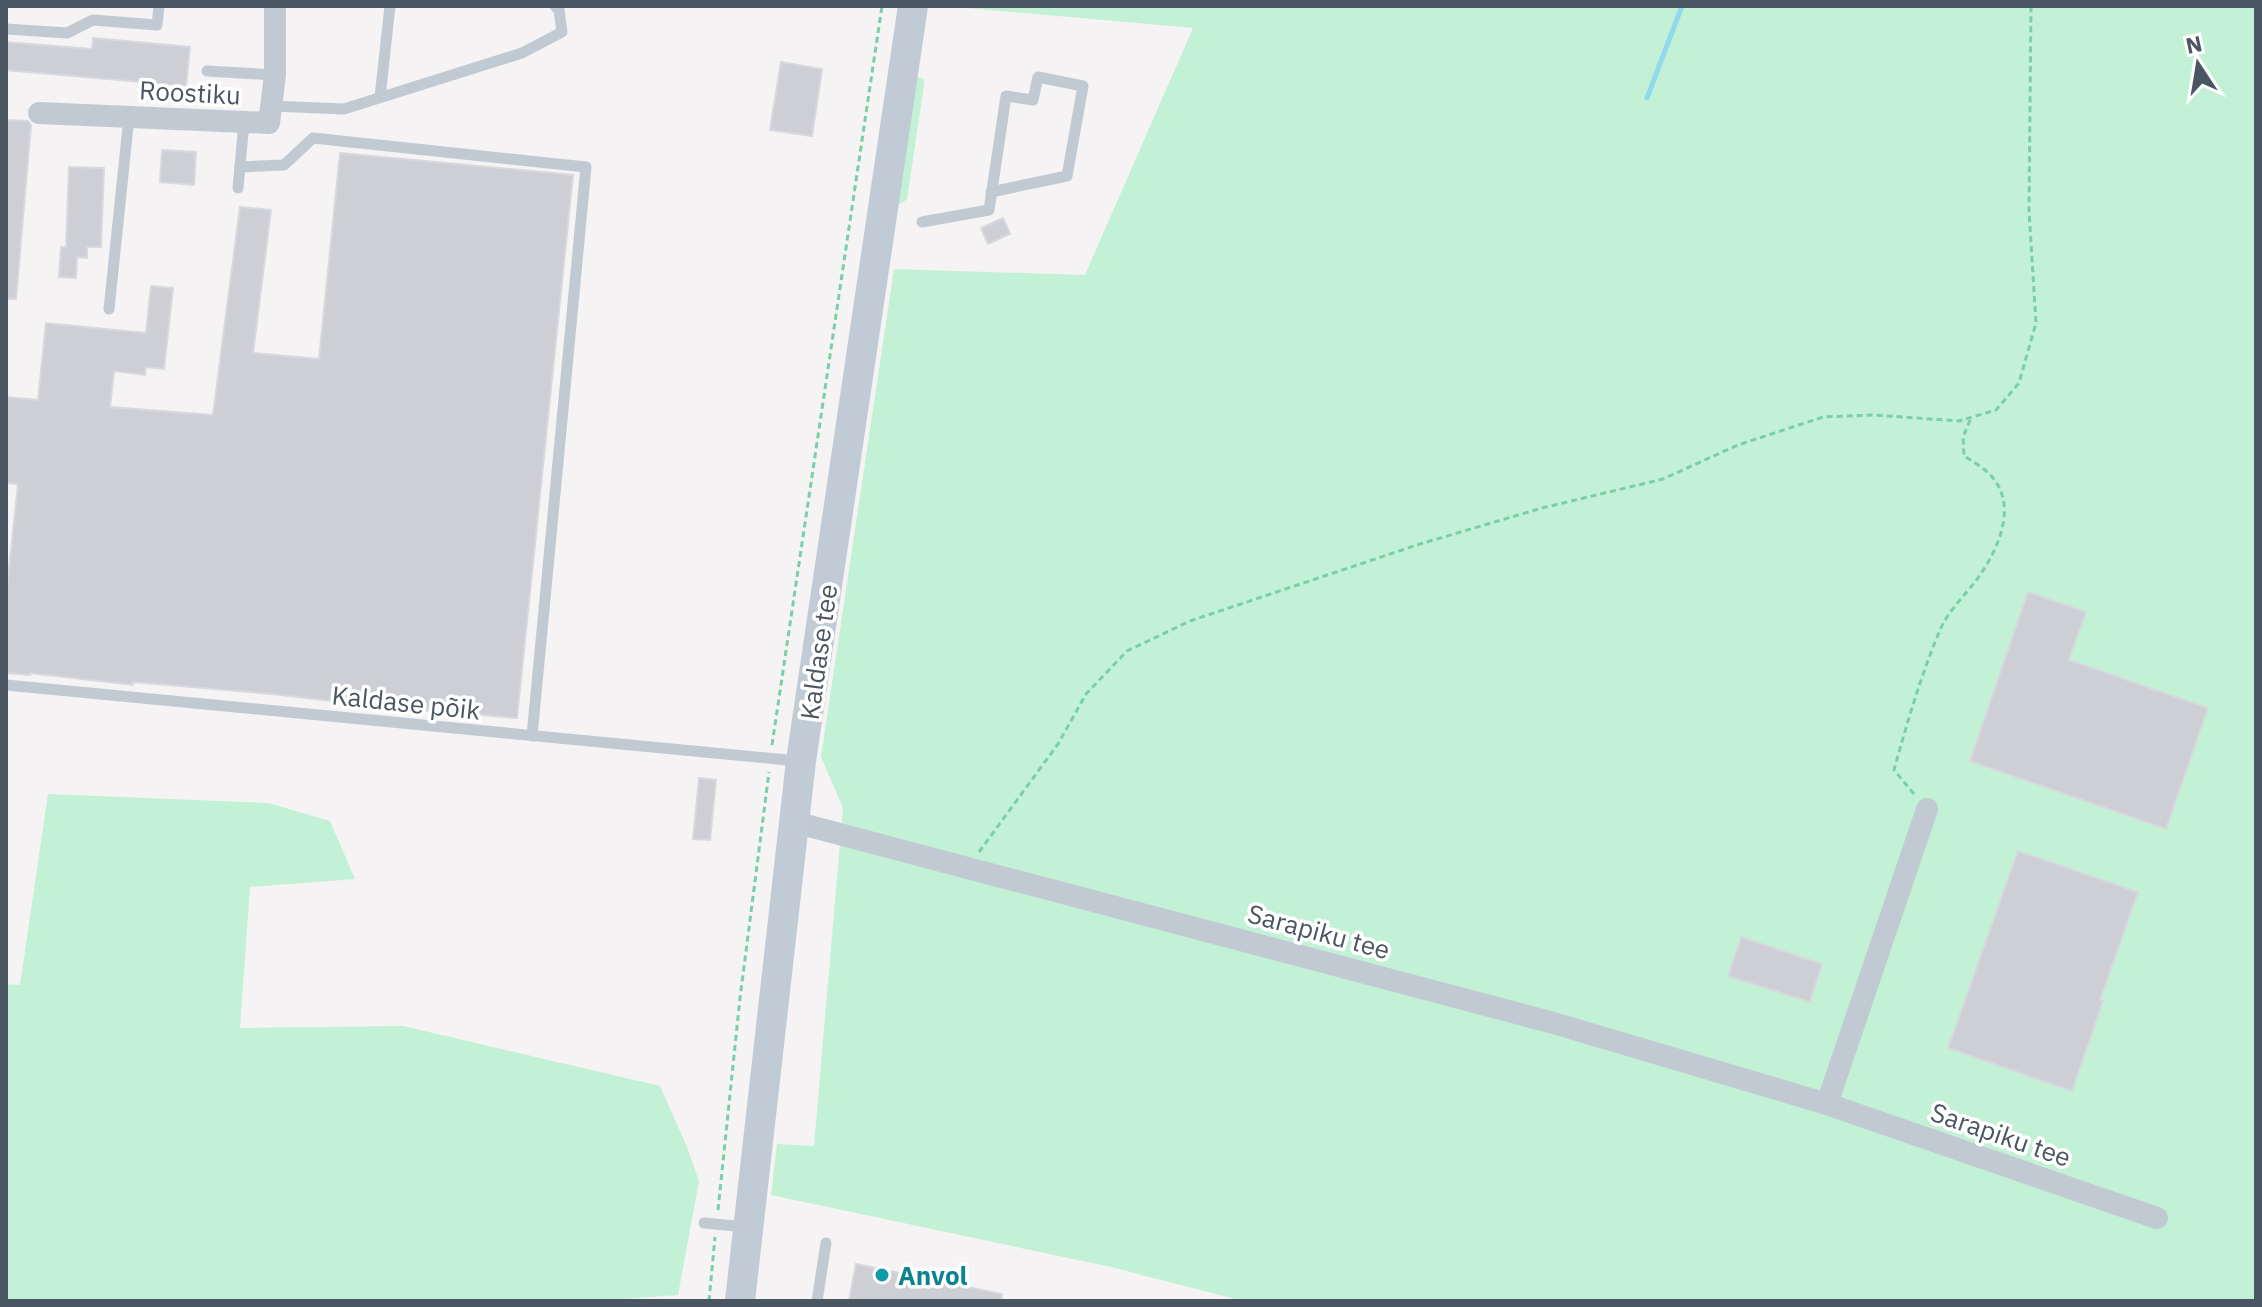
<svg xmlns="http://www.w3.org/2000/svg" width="2262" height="1307" viewBox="0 0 2262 1307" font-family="'IBM Plex Sans',sans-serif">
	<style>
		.green { fill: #c3f1d5 }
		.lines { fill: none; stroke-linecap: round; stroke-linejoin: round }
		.stream { stroke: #90daee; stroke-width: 5 }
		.building { fill: #cdcfd5; stroke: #d7d9de; stroke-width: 2 }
		.path { stroke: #7ad0a6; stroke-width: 3; stroke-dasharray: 6 4; stroke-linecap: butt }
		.lane { stroke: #c1cad2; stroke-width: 11 }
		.street { stroke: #c1cad2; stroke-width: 22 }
		.secondary { stroke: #c1cbd6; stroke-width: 30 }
		.culture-dot { fill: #0f9aa8; stroke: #fff; stroke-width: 3 }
		.labels { text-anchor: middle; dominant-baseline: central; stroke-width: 7; stroke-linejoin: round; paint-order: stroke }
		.street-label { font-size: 26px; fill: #4a5661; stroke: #fff }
		.culture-label { font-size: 26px; font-weight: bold; fill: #0d838f; stroke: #fff; text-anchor: start }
	</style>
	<rect width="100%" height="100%" fill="#f5f3f3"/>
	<g class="green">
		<path d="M944 6H2256V1301H1243L1111 1267 771 1195 777 1144 814 1146 843 808 821 757 894 269 1085 275 1193 28Z"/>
		<path d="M919 77 924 79V85L907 199 901 204 897 203 915 78Z"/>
		<path d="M48 794 268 803 330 821 355 879 250 887 240 1028 403 1026 660 1086 687 1147 699 1181 678 1295 597 1301H6V984L20 985Z"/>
	</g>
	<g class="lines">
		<path class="stream" d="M1647 98 1682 6"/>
	</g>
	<g class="building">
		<path d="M93 38 190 47 186 86 6 70V42L92 49Z"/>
		<path d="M781 62 822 69 812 136 770 130Z"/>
		<path d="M6 120 28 121 31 125 16 299H6Z"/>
		<path d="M162 150 196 152 194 185 160 182Z"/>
		<path d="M340 153 573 175 517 718 374 706 272 694 133 682V685L30 673V675L6 673V598L18 484 6 483V397L38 400 46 323 146 333 151 286 173 288 164 369 146 367 145 375 114 371 110 407 213 415 240 207 271 210 253 353 319 359Z"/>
		<path d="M69 167 104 168 101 247H87V258L77 257 76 278 59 277 61 247H66Z"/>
		<path d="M1003 218 1010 234 988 244 981 228Z"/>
		<path d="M2028 592 2086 612 2069 660 2208 708 2166 829 1970 761Z"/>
		<path d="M699 778 716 780 710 840 693 839Z"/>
		<path d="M2018 851 2138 892 2100 1000 2103 1001 2072 1091 1948 1048Z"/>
		<path d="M1741 937 1822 964 1810 1002 1728 976Z"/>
		<path d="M856 1264 1002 1294 1001 1301H849Z"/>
	</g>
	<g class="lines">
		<g class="path">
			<path d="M772 745 882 6"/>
			<path d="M1914 794 1894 770C1907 723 1921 675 1940 630 1949 609 1967 594 1980 575 1998 549 2017 507 1993 478 1986 469 1974 462 1964 456L1963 437 1971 418"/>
			<path d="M979 852 1058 744 1086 694 1127 651 1190 621 1420 544 1542 508 1663 479 1738 445 1823 417 1874 415 1959 421 1996 410 2019 383 2036 323 2029 211 2031 6"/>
			<path d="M718 1210 740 998 769 772"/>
			<path d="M709 1301 715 1237"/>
		</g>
		<g class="lane">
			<path d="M6 29 67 33 93 20 157 25 159 6"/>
			<path d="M207 71 275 75"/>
			<path d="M380 97 390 6"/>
			<path d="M271 106 344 109 522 53 562 32 559 10 555 6"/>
			<path d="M240 167 284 165 313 138 586 167 532 736"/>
			<path d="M238 188 244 122"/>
			<path d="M922 222 989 210 1006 96 1033 100 1038 77 1083 86 1067 176 991 192"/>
			<path d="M109 309 129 117"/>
			<path d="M6 685 798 761"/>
			<path d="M704 1223 747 1227"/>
			<path d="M817 1301 826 1243"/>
		</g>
		<g class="street">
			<path d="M39 113 269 123 275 75V6"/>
			<path d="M794 822 1550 1022 1827 1104 2157 1218"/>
			<path d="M1827 1104 1927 809"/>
		</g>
		<path class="secondary" d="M740 1301 801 761 913 6"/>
	</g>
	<circle class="culture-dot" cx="882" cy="1275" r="8"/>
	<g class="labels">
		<g class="street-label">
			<text transform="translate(190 92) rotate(3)">Roostiku</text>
			<text transform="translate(818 652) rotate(-82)">Kaldase tee</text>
			<text transform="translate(406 702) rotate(6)">Kaldase põik</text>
			<text transform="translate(1319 931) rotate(15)">Sarapiku tee</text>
			<text transform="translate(2001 1134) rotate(19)">Sarapiku tee</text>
		</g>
		<g class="culture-label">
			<text x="898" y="1275">Anvol</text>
		</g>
	</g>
	<rect width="2262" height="1307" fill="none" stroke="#4a5661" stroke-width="16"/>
	<g transform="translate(2198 64) rotate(348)" stroke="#ffffff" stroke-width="6" paint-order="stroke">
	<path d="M0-6L14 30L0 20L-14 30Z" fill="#4a5661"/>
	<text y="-12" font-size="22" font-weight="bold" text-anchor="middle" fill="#4a5661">N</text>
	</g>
</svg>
